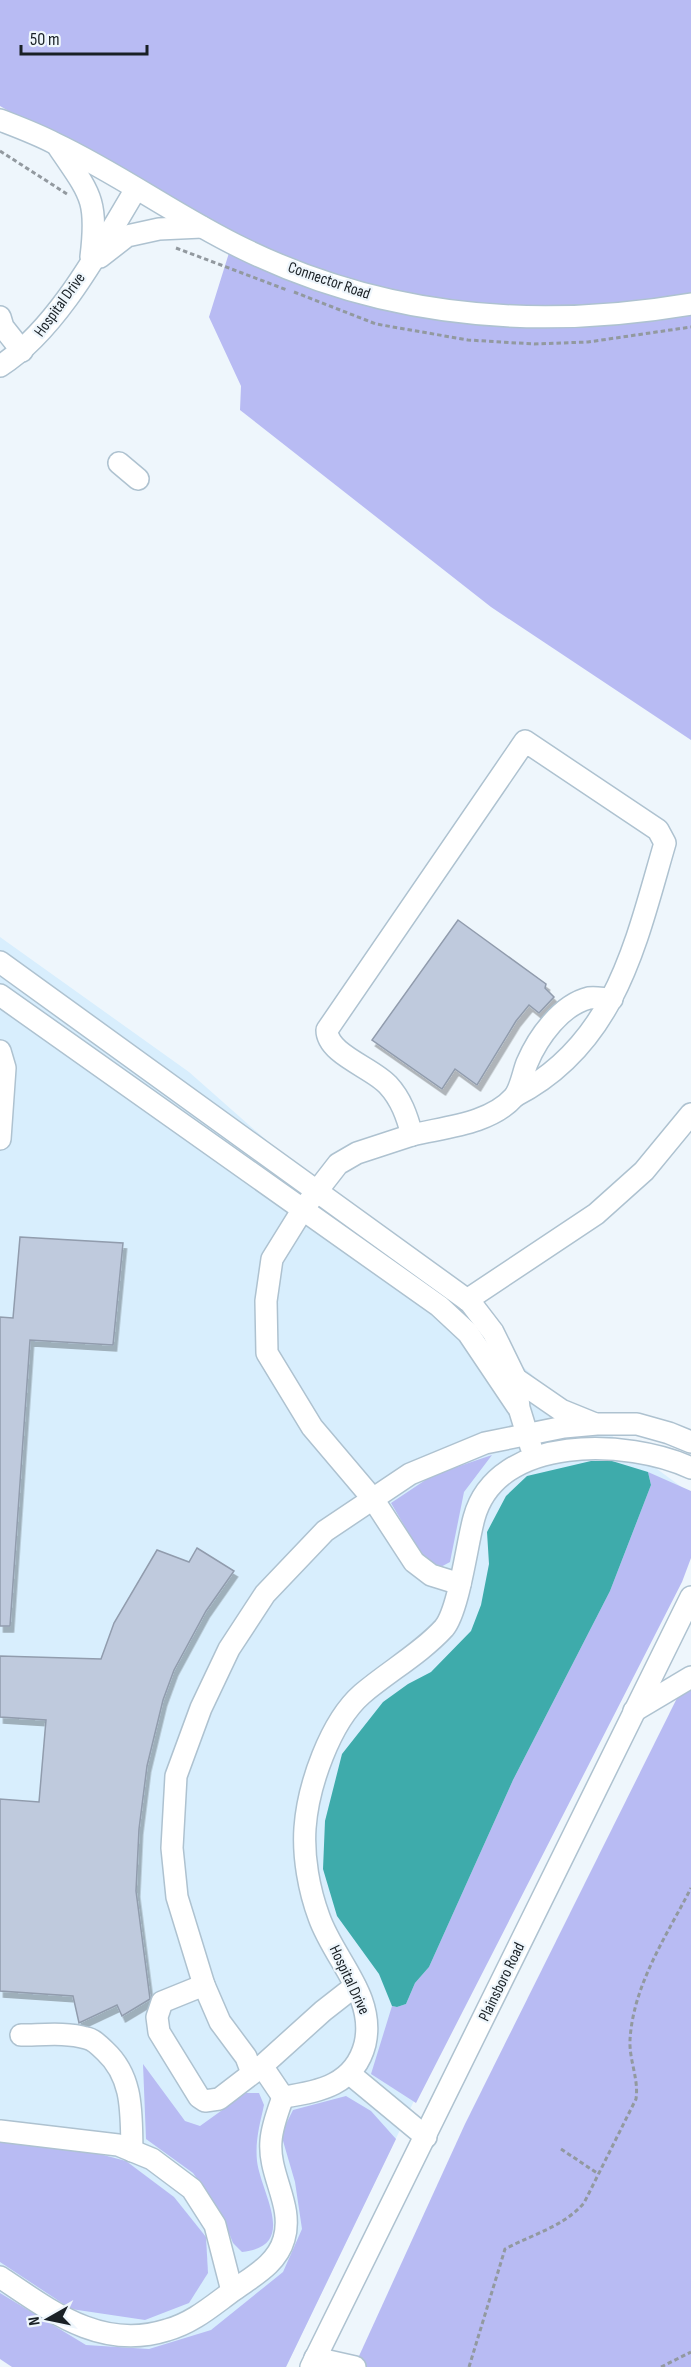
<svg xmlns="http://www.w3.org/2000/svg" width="691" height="2367" viewBox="0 0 691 2367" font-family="'Sofia Sans Condensed',sans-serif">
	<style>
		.built { fill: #d8eefd }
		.green { fill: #b8bbf3 }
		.water { fill: #3eabab }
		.building { fill: #bfcadd; stroke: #919cad; stroke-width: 1.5; filter: url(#shadow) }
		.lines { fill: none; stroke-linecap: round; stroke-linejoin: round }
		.minor-casing { stroke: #aec2d0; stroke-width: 24 }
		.path { stroke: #92999f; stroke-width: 3; stroke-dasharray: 4.5 3; stroke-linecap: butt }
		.minor { stroke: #fff; stroke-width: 21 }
		.labels { text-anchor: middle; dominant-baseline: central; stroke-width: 4.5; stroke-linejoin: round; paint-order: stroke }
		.street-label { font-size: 16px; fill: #192025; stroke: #eef6fc }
	</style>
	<defs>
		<filter id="shadow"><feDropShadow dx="3.5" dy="6" stdDeviation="0" flood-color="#0004"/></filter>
	</defs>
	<rect width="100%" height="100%" fill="#eef6fc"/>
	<path class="built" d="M0 937 189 1072 547 1388 691 1494V1525L286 2367 0 2346Z"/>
	<g class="green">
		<path d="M0 0H691V740L491 607 240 410 241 386 209 317 233 240 0 106Z"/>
		<path d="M492 1455 464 1492 450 1562 437 1569 422 1556 391 1503 433 1475Z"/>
		<path d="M648 1472 691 1491V1558L682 1582 416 2103 371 2074 392 2006 397 2007 406 2004 415 1983 429 1967 513 1780 610 1591 651 1485Z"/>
		<path d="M691 1670V2367H354L465 2124Z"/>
		<path d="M143 2064 185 2121 200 2126 246 2093H259L264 2105C260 2124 255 2140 257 2161 261 2194 299 2246 242 2252L233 2243 221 2213 193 2173 146 2139Z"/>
		<path d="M346 2096 371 2111 396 2139 286 2367H12L0 2359V2293L86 2345 149 2349 211 2330 283 2272 302 2229 295 2182 281 2134 293 2110Z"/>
		<path d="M0 2142 77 2148 126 2161 174 2197 206 2237 208 2273 189 2303 145 2320 71 2309 0 2262Z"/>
	</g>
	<path class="water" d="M591 1461H612L648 1472 651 1485 610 1591 513 1780 429 1967 415 1983 406 2004 397 2007 392 2006 379 1974 337 1916 323 1869 325 1821 342 1754 383 1702 408 1684 431 1672 471 1631 481 1605 489 1564 487 1532 506 1496 527 1476Z"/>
	<g class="building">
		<path d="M458 920 546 984 545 988 554 997 539 1013 529 1005 516 1021 477 1085 455 1069 442 1089 372 1040Z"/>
		<path d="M20 1237 123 1243 113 1345 30 1340 10 1626H0V1317L13 1318Z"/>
		<path d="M197 1548 234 1571 206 1611 174 1670 163 1700 147 1766 139 1829 136 1891 150 1999 122 2016 117 2005 79 2023 73 1996 0 1991V1799L39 1802 46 1720 0 1717V1656L101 1659 114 1623 157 1550 189 1562Z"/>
	</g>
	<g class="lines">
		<g class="minor-casing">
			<g id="minor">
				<path d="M0 120C18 127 37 134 54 143 120 174 179 218 244 249 385 318 538 330 691 304"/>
				<path d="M59 148C91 195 98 200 91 257"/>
				<path d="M100 257 127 236 159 229 202 227"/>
				<path d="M0 317 3 327 22 351"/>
				<path d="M0 366C57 330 101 247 136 189"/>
				<path d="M119 463 138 479"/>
				<path d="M0 962 470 1302 493 1332 516 1379 519 1408 531 1447"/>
				<path d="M0 995 439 1306 468 1333 517 1406"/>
				<path d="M0 1051 5 1068 0 1139"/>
				<path d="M412 1135C445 1127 490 1124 514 1097 521 1088 523 1073 527 1063 538 1037 561 1005 589 998 596 997 605 999 612 999"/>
				<path d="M467 1300 596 1214 644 1171 691 1114"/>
				<path d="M516 1379 561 1410 593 1423"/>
				<path d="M460 1584 431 1575 414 1562 373 1499 312 1427 267 1353 266 1301 272 1259 303 1209 338 1164 357 1153 412 1135C407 1116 401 1099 388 1085 373 1068 327 1054 327 1030L525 741 658 830 665 843C636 942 616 1044 515 1096"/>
				<path d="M634 1711 691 1677"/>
				<path d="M204 1985 162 2002 157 2017 159 2032 199 2097 205 2101 219 2099 262 2066 283 2097"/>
				<path d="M21 2035C41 2035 67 2032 86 2038 93 2039 100 2046 105 2051 134 2078 131 2114 132 2151"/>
				<path d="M262 2066 323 2011 355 1986"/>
				<path d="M252 2073 246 2057 220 2022 204 1985 177 1897 172 1848 176 1776 201 1708 229 1649 265 1594 325 1531 410 1474 485 1443 564 1427 597 1424H637L669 1433 691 1442"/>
				<path d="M350 2074 426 2137"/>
				<path d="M283 2097C320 2092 355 2084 365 2044 376 1996 334 1960 319 1917 309 1890 303 1857 305 1828 308 1786 330 1722 362 1694 389 1671 420 1654 444 1628 459 1610 467 1543 474 1518 497 1433 629 1439 691 1468"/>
				<path d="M0 2131 118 2145 152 2159 192 2189 215 2225 232 2291"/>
				<path d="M0 2277C51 2311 101 2351 167 2330 193 2323 213 2305 234 2290 253 2276 277 2264 284 2239 294 2205 268 2175 271 2141 272 2126 278 2111 283 2097"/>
				<path d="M315 2358 355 2367"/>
				<path d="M311 2367 691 1597"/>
			</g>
		</g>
		<g class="path">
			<path d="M0 151 67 194"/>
			<path d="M176 248 287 290"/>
			<path d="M294 292 376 324 468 340 534 344 588 342 691 327"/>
			<path d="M561 2149 597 2173"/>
			<path d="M469 2367 505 2249C533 2234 563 2227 584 2203L636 2099C639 2079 629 2060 630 2040 633 1985 667 1935 691 1888"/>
			<path d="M661 2367 691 2352"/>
		</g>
		<use href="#minor" class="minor"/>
	</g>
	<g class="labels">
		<g class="street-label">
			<text transform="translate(329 281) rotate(19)">Connector Road</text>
			<text transform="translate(60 305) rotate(-54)">Hospital Drive</text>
			<text transform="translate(349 1980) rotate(65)">Hospital Drive</text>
			<text transform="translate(502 1982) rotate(-64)">Plainsboro Road</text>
		</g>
	</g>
	<g transform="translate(48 2319) rotate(261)" stroke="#eef6fc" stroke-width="4.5" paint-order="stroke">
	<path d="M0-4.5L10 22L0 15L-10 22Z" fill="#192025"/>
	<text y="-9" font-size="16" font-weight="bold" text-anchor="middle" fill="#192025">N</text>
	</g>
	<path d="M21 45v9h126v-9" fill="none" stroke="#192025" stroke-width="3"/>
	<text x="30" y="45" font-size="18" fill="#192025" stroke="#eef6fc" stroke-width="4.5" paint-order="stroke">50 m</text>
</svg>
